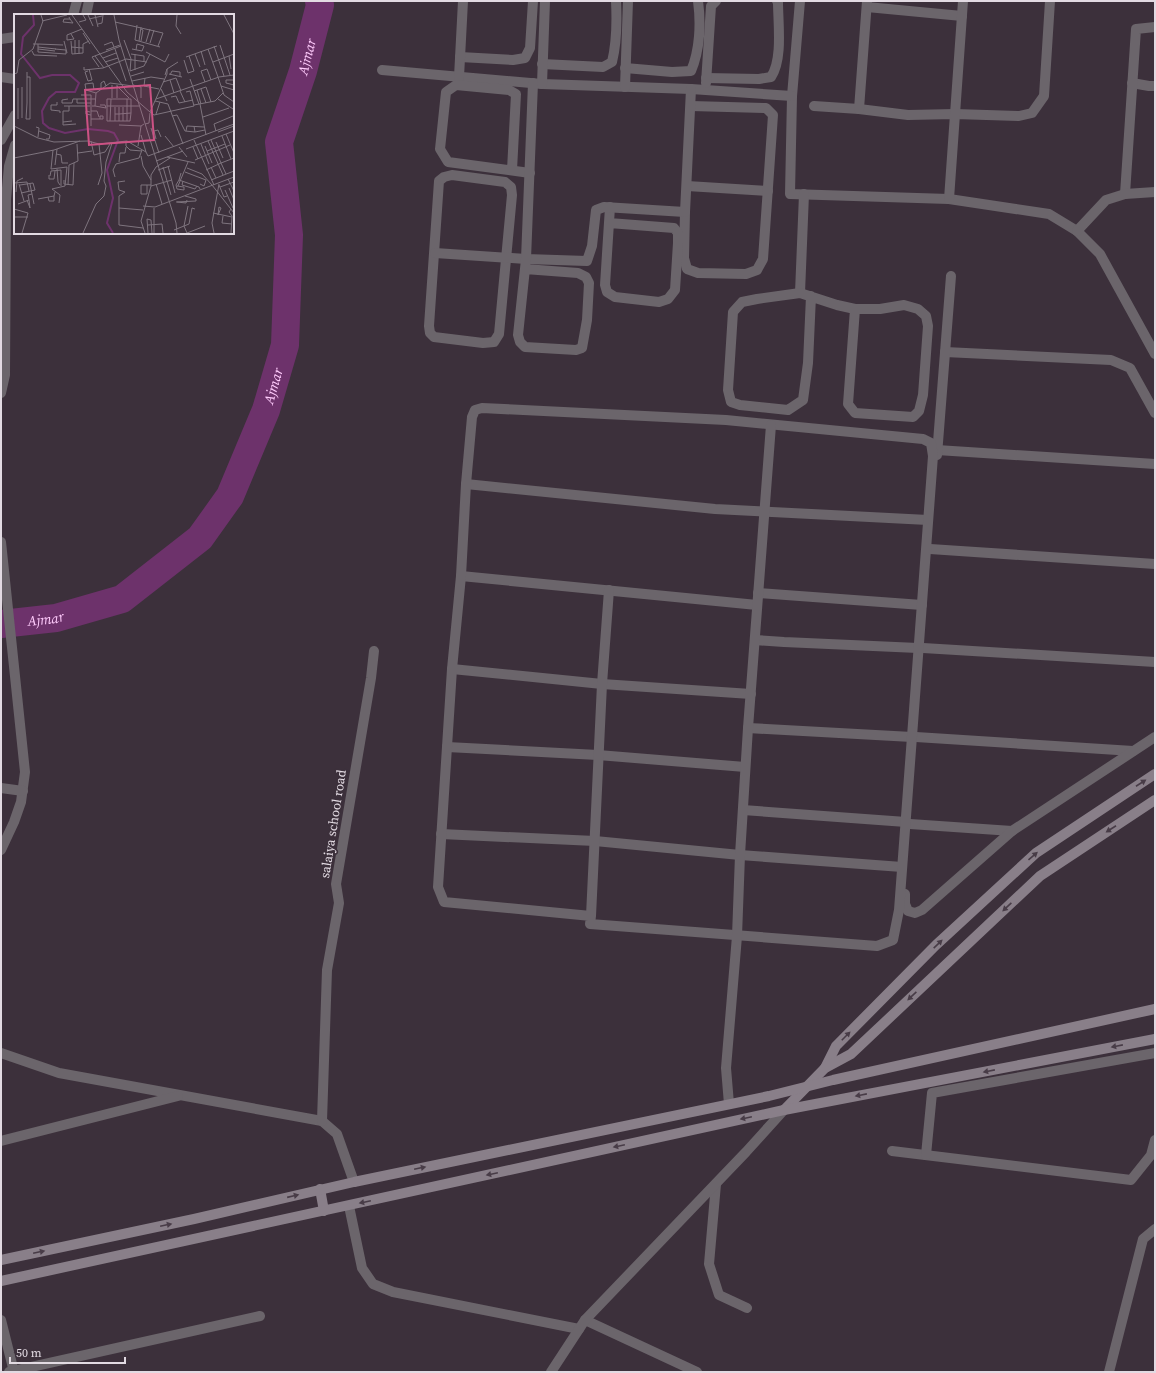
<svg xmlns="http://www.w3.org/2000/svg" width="1156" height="1373" viewBox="0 0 1156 1373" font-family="'Source Serif 4',serif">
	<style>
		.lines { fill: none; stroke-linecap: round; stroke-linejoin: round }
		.river { stroke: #6d326b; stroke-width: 28 }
		.street { stroke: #6b656b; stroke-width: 10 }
		.secondary { stroke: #897f89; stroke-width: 10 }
		.oneway { fill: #483c47 }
		.labels { text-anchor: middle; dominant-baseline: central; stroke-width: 3.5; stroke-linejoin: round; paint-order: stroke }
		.street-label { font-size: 13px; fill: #e2dae2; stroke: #3c303b }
		.water-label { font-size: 14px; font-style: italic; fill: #fecafb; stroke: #3c303b }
		.inset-river { fill: none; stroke: #6d326b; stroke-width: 2 }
		.inset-road { fill: none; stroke: #7e747e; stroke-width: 1 }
		.view { fill: #cc5284; fill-opacity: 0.15; stroke: #cc5284; stroke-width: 2 }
		.inset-edge { fill: none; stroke: #e2dae2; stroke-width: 2 }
	</style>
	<rect width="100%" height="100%" fill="#3c303b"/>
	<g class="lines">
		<path class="river" id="s1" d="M1 624 56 618 122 599 200 538 230 496 266 410 285 345 289 235 279 142 303 71 320 5 319 1"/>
		<g class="street">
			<path d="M800 1 792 96 790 194 949 199 1049 214 1077 231 1100 254 1155 354"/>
			<path d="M867 7 962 16"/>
			<path d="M73 15 77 1"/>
			<path d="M86 15 89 1"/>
			<path d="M1 39 15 37"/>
			<path d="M460 57 513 60 525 58 530 48 533 1"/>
			<path d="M542 64 603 67 612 62C617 42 617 21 616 1"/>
			<path d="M625 68 672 72 691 71C700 50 701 23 698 1"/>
			<path d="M382 70 542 84 691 89 792 96"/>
			<path d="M1 77 15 79"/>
			<path d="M459 77 463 1"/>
			<path d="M706 78 759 79 771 77C783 60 778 23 778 2L777 1"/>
			<path d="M706 83 711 6 716 1"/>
			<path d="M1132 83 1149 86H1155"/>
			<path d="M542 84 545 1"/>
			<path d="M625 87 628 1"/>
			<path d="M814 106 859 109 908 115 955 114 1019 116 1032 113 1044 96 1050 1"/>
			<path d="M859 109 867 1"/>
			<path d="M1 140 15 115"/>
			<path d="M512 170 516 94 509 90 456 85 446 92 440 149 448 162 530 173"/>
			<path d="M452 175 505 182 511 187 512 195 499 334 494 342 483 343 434 337 430 333 429 326 439 181 444 177Z"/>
			<path d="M687 186 768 191"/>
			<path d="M1125 194 1136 29 1155 27"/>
			<path d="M949 199 963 1"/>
			<path d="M685 212 684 258 687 269 698 273 746 274 757 270 763 259 773 115 766 108 691 106"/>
			<path d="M609 223 674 228 678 233V243L675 290 668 299 659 302 615 297 607 292 605 285 610 207"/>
			<path d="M1077 231 1106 200 1125 194 1155 192"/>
			<path d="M435 253 526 259 587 261 592 246 596 210 604 207 685 212 691 89"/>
			<path d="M525 269 578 273 586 277 589 283 587 320 582 348 576 350 525 347 520 342 518 335 526 259 533 83"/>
			<path d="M800 293 804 194"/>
			<path d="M811 296 808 363 803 400 788 410 740 405 731 402 728 390 733 312 742 302 757 299 800 293 837 305 855 309H880L904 305 918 309 926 316 928 326 923 395 919 411 913 417 855 413 848 404 855 309"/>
			<path d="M945 352 1111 360 1130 368 1155 413"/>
			<path d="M1 393 5 375 6 199 9 166 15 145"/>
			<path d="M937 450 1155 464"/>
			<path d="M937 455 951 276"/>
			<path d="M466 484 715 509 928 520"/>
			<path d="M1 542 25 772 21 802 14 822 1 850"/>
			<path d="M930 549 1155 564"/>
			<path d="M461 576 757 605"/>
			<path d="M758 593 922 605"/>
			<path d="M755 640 784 642 918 648"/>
			<path d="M923 648 1155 662"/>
			<path d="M452 669 602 684 751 694"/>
			<path d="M748 728 912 737"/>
			<path d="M916 737 1133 751"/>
			<path d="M447 747 598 755 745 767"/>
			<path d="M1 788 23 791"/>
			<path d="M743 810 906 822"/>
			<path d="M910 824 1012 831"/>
			<path d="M441 834 595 841 740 855 902 867"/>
			<path d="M905 894V904L908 911 915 913 922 910 1012 831 1155 737"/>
			<path d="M591 916 444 902 438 887 452 669 461 576 466 484 472 417 475 410 482 408 726 420 923 439 931 443 933 456 899 910 893 940 877 946 590 924 591 916 602 684 609 590"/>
			<path d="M1 1053 59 1073 322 1121 337 1134 354 1182"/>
			<path d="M729 1104 726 1068 737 936 740 855 748 728 771 425"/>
			<path d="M322 1121 327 970 339 903 336 884 371 678 374 651"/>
			<path d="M1 1141 178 1096"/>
			<path d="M892 1151 1131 1180 1151 1155 1155 1140"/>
			<path d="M926 1155 932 1093 1155 1053"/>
			<path d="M716 1184 709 1264 719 1295 747 1308"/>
			<path d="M349 1206 362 1268 373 1284 393 1292 579 1329"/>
			<path d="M1 1320 14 1372"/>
			<path d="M585 1320 697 1372"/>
			<path d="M9 1372 260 1316"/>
			<path d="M551 1372 585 1320 746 1152 784 1110"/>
			<path d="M1109 1372 1143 1239 1155 1229"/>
		</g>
		<g class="secondary">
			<path d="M825 1068 836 1046 936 945 1036 853 1155 774"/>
			<path d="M784 1110 825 1068 851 1054 1040 876 1155 800"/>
			<path d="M320 1189 324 1211"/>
			<path d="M1 1260 194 1219 354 1182 769 1096 833 1080 1155 1009"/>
			<path d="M1 1281 784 1110 1155 1039"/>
		</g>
	</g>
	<defs><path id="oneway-solid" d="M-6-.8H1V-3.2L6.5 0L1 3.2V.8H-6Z"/></defs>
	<g class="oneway">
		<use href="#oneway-solid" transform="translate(1141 783) rotate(-33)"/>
		<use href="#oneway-solid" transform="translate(1111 829) rotate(147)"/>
		<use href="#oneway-solid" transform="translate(1033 856) rotate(-41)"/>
		<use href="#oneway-solid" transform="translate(1007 907) rotate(137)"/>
		<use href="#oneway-solid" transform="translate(938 944) rotate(-44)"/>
		<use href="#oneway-solid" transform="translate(912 996) rotate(137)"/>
		<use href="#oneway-solid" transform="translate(846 1036) rotate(-45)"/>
		<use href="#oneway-solid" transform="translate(1117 1046) rotate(169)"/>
		<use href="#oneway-solid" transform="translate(989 1071) rotate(169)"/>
		<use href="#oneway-solid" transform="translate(861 1095) rotate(169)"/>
		<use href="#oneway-solid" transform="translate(746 1118) rotate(168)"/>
		<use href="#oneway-solid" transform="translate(619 1146) rotate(168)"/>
		<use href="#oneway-solid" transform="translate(420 1168) rotate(-12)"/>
		<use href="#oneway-solid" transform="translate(492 1174) rotate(168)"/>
		<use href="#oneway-solid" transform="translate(293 1196) rotate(-13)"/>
		<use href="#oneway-solid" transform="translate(365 1202) rotate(168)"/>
		<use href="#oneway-solid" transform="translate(166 1225) rotate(-12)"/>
		<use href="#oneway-solid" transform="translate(39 1252) rotate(-12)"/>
	</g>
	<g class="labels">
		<g class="street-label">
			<text transform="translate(333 824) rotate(-81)">salaiya school road</text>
		</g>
		<g class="water-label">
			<text stroke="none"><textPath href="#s1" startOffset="729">Ajmar</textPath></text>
			<text stroke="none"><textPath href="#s1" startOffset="393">Ajmar</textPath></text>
			<text stroke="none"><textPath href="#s1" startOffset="45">Ajmar</textPath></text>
		</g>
	</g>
	<g transform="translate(14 14)">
		<rect width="220" height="220" fill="#3c303b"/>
		<path class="inset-river" d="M19 1 20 11 9 23 7 40 26 64 38 61H56L65 69 61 78H42L35 84 28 97 29 109 35 114 51 119 74 115 94 117 100 119 104 126 93 156 99 184 93 209 99 219"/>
		<path class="inset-road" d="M58 1 113 78 136 98 140 101 180 92 176 77 172 78M74 1 79 12M81 1 84 13M100 1 105 26 162 209 163 219M163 1 162 12 167 20M210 1 220 20M55 3 56 5 59 9 49 8 50 5H56M75 5 88 2M28 7 53 1M65 8 72 6 69 1M101 8 149 19M84 10 88 9 89 1M123 11 121 26 146 33M69 19 76 30M57 20 60 25 53 26V21L68 15M110 26 117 45 116 57M50 27 53 39M57 27 58 40 69 39V30L75 27M125 27 127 13M127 27 129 16 127 15M132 28 136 15M136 29 140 16M19 30H24V38L52 40V36L41 35M24 30 49 31M90 31 98 28 100 33M206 31 216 61M144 32 149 19M200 32 210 62M24 33 42 35M57 33 69 34M24 35 41 37M101 35 112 67M118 35 128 37 130 32 123 30 122 36M194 35 204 63M92 36 106 31M18 37 20 41 43 42M187 37 191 51M132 38 151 48 155 40M61 40V26M65 40V26M117 40 130 42V47M181 40 186 53M81 42 90 54M215 42 217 55M172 43 203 32M89 44 102 39M170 46 174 59 180 57 175 42M91 48 104 44M199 48 220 40M70 53V56L89 54 112 45 133 48M85 53 78 43 107 32M153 55 164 48M121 56V40M74 57 71 58 74 67 78 66 75 55M116 57 130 52 136 40M0 60 3 59 5 46 19 35 29 7 27 1M155 60 168 63M156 61 158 57 166 58V63M117 62 130 58M13 63H16V105H12L13 89V58M204 63 210 81 220 88M131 64 130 72 145 75M176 65 185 90M156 66 160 79M220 66H212V69L220 71M118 67 137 63 150 65M149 68 162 64 167 77M191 68 187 57 193 55 197 66M98 71V84M103 71V84M119 71 127 73V84M103 72 115 84M207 72 220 76M8 73V104M4 74V105M87 75V69L90 67 92 72M147 75 153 87M187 75 192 89M80 76 79 69 71 70 72 76 82 79M183 76 187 90M166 77 171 88M180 77 192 73 197 88M67 81H77V91M157 83 162 82 165 89 179 86M54 85 48 86V89H58L59 85H81M63 85V89H77M142 85 205 63 220 61M204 85 219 95M141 87 154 90 169 130M43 88V91H37V96L46 97V99M186 90 192 121M220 90V106M180 91 201 87 209 79M50 92H81L82 79 96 69 119 72M81 92 92 94 91 91H86M93 92H125M77 93V112M109 93V107M77 97H83L85 103M76 98 72 97V100L77 101M136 98 153 60V55L151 61M101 100H105L117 99V85H93V107H116L117 99M142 100 146 88M158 102 163 101 171 117 181 118M189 103 215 94M77 105H89V102H86V105M58 107 49 108V111L62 110M96 107 97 85M101 107V93M105 107V93M113 107V85M49 108V97H55V92M131 110 135 109 136 99M105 111 127 112M0 112 24 124 40 128 74 127 85 130 113 127 132 138 134 142 220 110M180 112 181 118 191 116M22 113 25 114 24 123M137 114 145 139M25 117 36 121 35 125H32M172 117 173 112 190 113M202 117 200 110 219 102M204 118 220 112M212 120 220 139M127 121 132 138M151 122 160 133M208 122 217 145M142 125 140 117 144 116 147 123M180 126 200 171M77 127 80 141 91 138 96 130M112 127V132L116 136 128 137M194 127 209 161M202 128 209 144M187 130 195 150M124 132 127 112 130 110M191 132 198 149M165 133 173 143M179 133 184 145M172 135 220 117M39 136 37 155 53 153 51 172 38 175 46 181 45 189M193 137 211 130M64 139 78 137M42 140 47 141 48 149H54M127 142 129 152 137 166M153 143 169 137M0 144 40 136 66 127M181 146 216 131M142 147 153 143 181 149M105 148 106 139H111L112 133M41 151 43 135M154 152 161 179M149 153 157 181M197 153 202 164M173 154 188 160 198 171M43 155 44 168 46 171M144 156 156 152M192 156 207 149 197 126M171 158 192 166 190 172 186 170M167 159 165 166 185 173 186 175M212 160 207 149 220 144M35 161V165H40L41 157M36 162 37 157 47 156V172M101 163 99 156 102 150 125 144 128 136M214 165 220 177M50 166V170L59 171 60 149M197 166 220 157M111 167 104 168 105 176 111 178 105 182V211L129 214M169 167 168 171 181 175 183 172M0 169 13 168 15 177M5 170 10 187M16 170 20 190M142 170 148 190M6 171 19 169 21 176 7 179M54 171 55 151 64 147 63 130M84 171 88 159 85 130M133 171V180H127V171H137M198 171 220 199M205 171 210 183 213 182M137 172 158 166M163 172 170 173V176L163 175 162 171 165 166M164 172 174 148M206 173 220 168M215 174 220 186M211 176 219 194M2 178 3 167 9 164M34 183 35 187H40V182M24 185 40 182 41 178M13 186 16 194 15 186M162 188 182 187V185L171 182M163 188 172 189 173 186M4 190 15 186 14 181 18 180M129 192 141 193 220 163M205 193 207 194 204 201ZM105 194 129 196M140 194V219M0 195 14 199 8 219M199 199 218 203M209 202 208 209 218 210M0 203H14M133 205 137 206 138 219M133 205 134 219M134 211 148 210 149 219M160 216 175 210 178 194 181 195M69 219 82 190 90 182 92 172 90 167 92 148 98 129M131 219 127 207 137 172V161L142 153 156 144M173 219 170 212 174 192M173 219 191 212M200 219 198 209 205 170M217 219 218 202 215 198 217 195"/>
		<path class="view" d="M136 71 140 126 75 131 71 76Z"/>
		<rect width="220" height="220" class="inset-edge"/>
	</g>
	<rect width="1156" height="1373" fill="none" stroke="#e2dae2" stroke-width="4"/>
	<path d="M10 1357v6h115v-6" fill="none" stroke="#e2dae2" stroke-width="2"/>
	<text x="16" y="1357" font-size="12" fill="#e2dae2" stroke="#3c303b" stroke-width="3" paint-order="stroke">50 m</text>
</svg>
